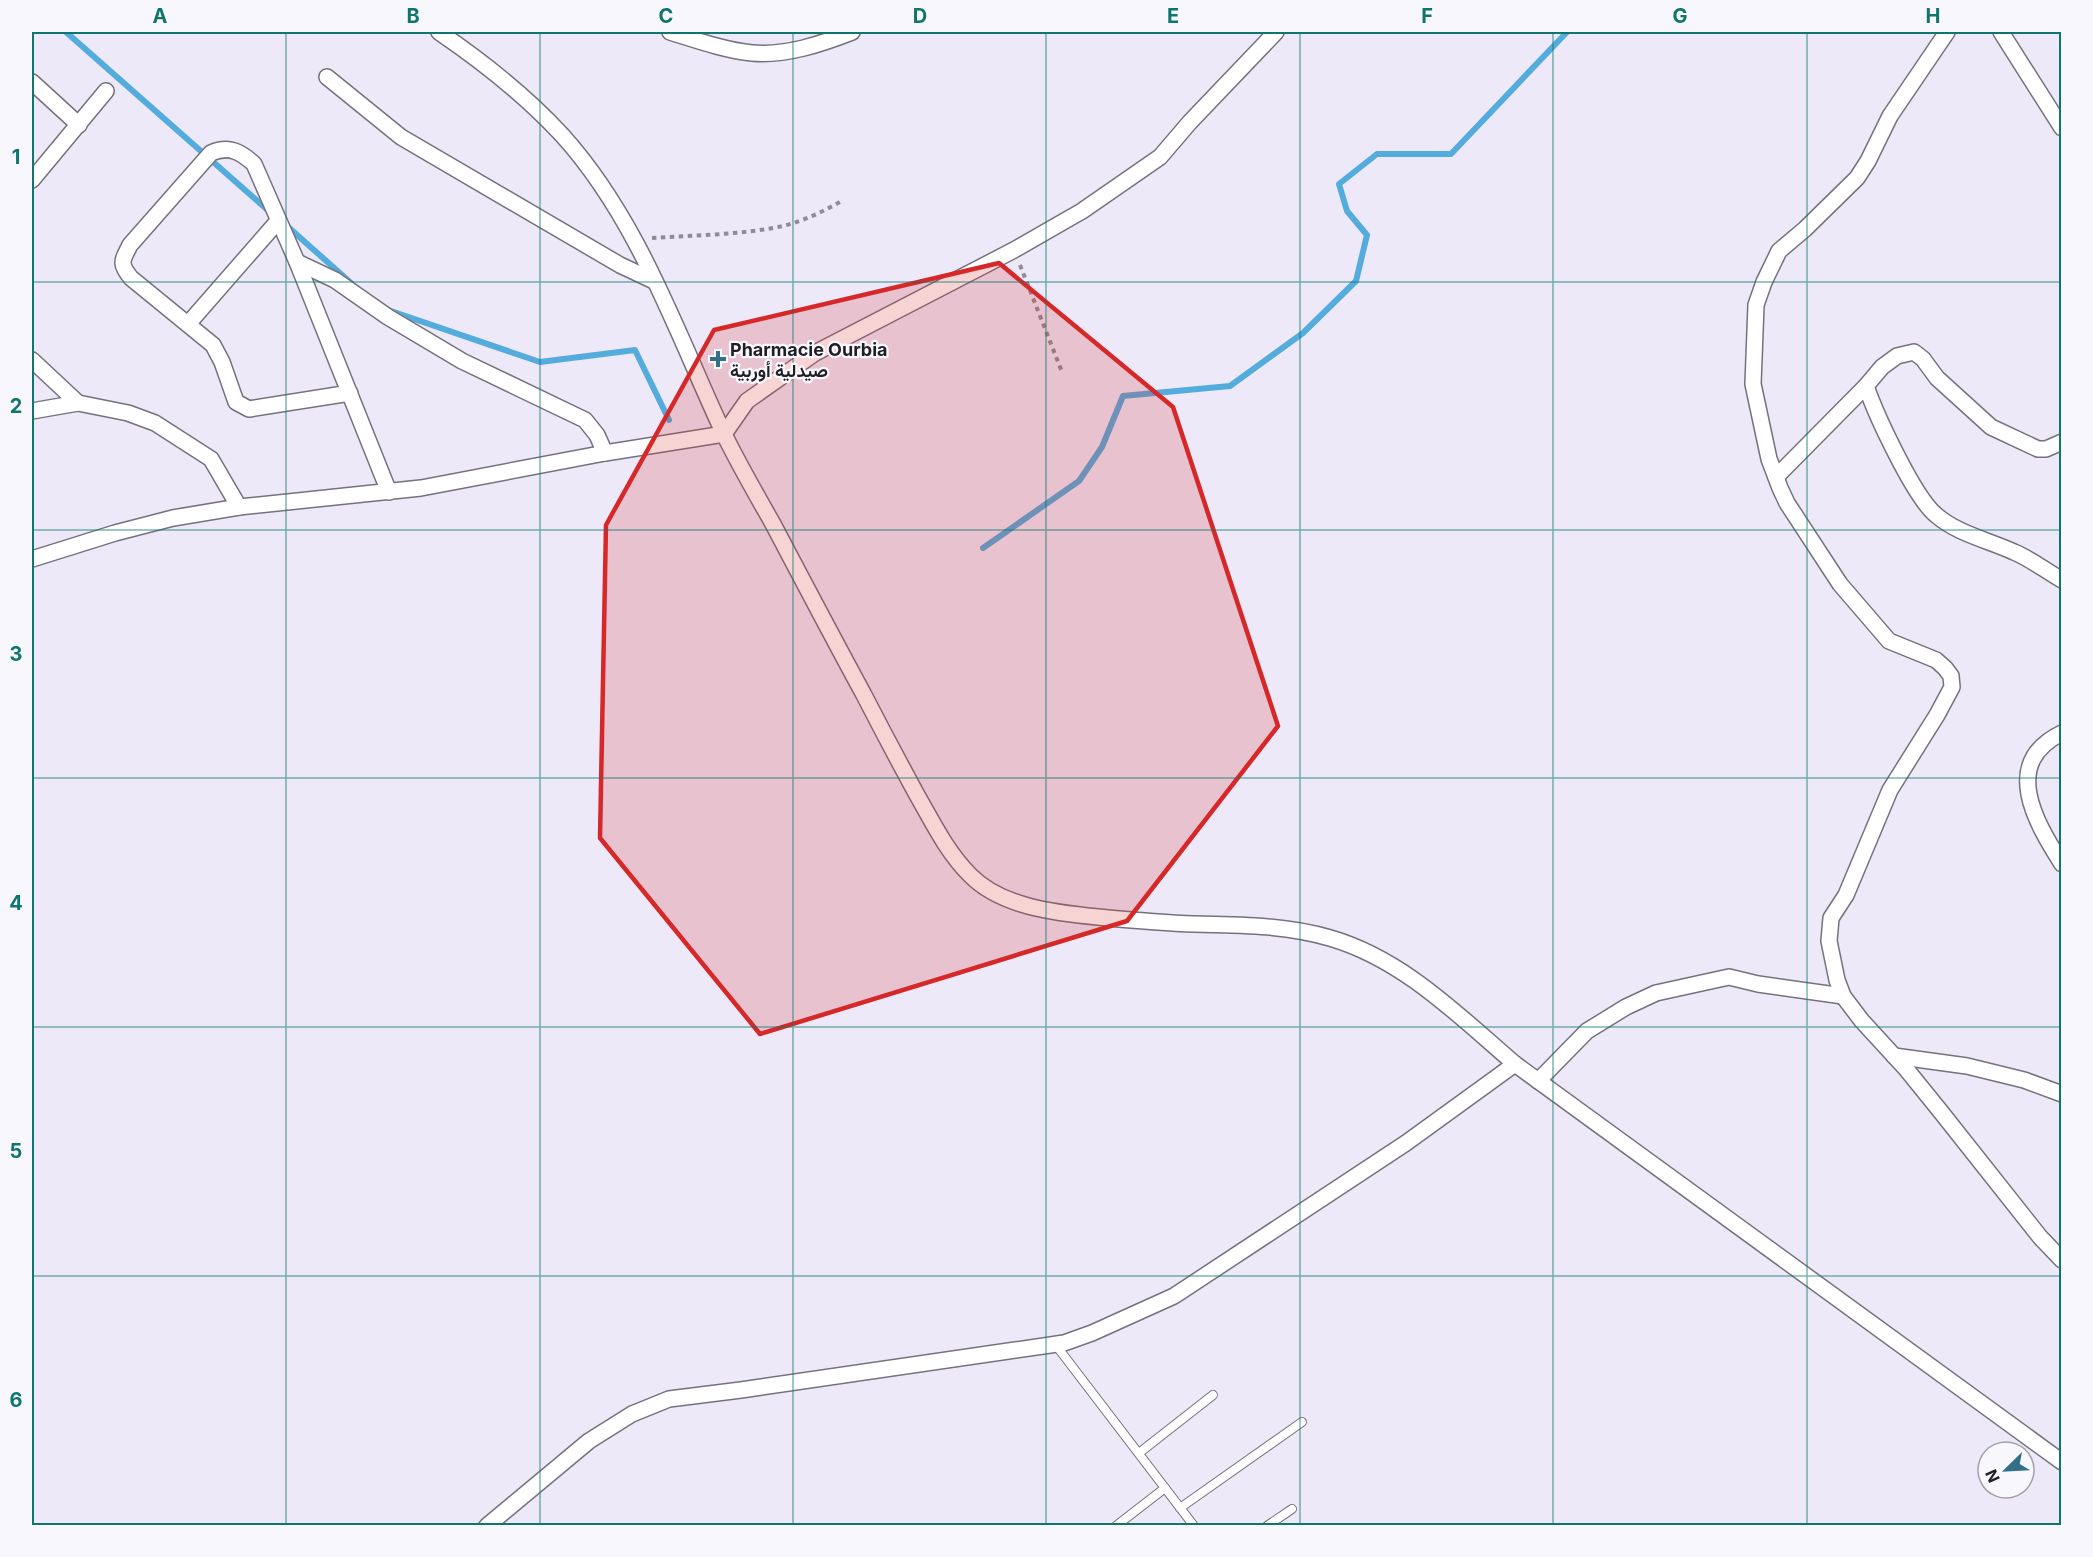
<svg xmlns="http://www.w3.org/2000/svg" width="2093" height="1557" viewBox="0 0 2093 1557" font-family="Inter,Vazirmatn,sans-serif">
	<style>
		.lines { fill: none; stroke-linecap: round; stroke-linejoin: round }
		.stream { stroke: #54acdd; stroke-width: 6 }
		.lane-casing { stroke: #75717e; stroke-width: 10 }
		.street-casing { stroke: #75717e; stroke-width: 18 }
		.path { stroke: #8f8c97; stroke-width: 4; stroke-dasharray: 4.5 4.5; stroke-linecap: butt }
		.lane { stroke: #fff; stroke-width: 8 }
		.street { stroke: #fff; stroke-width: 15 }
		.marked { fill: #d62828; fill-opacity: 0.2; stroke: #d62828; stroke-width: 4.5; stroke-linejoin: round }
		.grid { fill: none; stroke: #0f766e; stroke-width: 1.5; stroke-opacity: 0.55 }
		.poi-dot { fill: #337087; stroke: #f9f7fe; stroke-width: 2 }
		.labels { text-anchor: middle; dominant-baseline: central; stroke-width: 4.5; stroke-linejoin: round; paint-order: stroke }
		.poi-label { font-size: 18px; font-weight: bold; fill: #1f1e23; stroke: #f9f7fe; text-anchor: start }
		.neatline { fill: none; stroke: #0f766e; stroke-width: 2 }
		.grid-label { font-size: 20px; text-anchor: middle; font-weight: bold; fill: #0f766e }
	</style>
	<rect width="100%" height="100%" fill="#ede9f8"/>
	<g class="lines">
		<g class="stream">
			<path d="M66 32 270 212"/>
			<path d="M287 226 351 283"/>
			<path d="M388 310 540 362 635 350 669 420"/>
			<path d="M983 548 1079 481 1102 447 1123 396 1230 386 1303 333 1356 281 1367 235 1347 211 1339 184 1377 154H1451L1567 32"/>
		</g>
		<g class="lane-casing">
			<g id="lane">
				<path d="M1055 1344 1194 1526"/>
				<path d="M1139 1453 1213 1395"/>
				<path d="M1180 1508 1302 1422"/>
				<path d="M1116 1526 1165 1488"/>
				<path d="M1267 1526 1292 1509"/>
			</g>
		</g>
		<g class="street-casing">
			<g id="street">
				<path d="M439 32C483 62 525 95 562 135 638 219 676 331 723 432 738 463 756 494 773 524 803 581 833 638 864 695 881 728 899 762 917 795 933 823 947 852 970 875 1001 907 1056 913 1098 917 1130 920 1162 923 1194 924 1240 925 1286 925 1330 938 1403 959 1459 1016 1515 1064L2062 1462"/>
				<path d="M670 32C696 40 724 50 752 53 786 56 821 44 852 32"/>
				<path d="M1947 32 1890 116 1868 161 1857 178 1805 229 1779 251 1764 282 1756 305 1753 384 1769 459 1780 488 1787 503 1840 584 1889 641 1936 660 1945 668 1951 676 1952 687 1937 715 1890 790 1846 895 1831 918 1829 941 1837 980 1843 996 1862 1021 1907 1070 1941 1112 2040 1237 2062 1260"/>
				<path d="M2001 32 2062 128"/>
				<path d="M327 77 401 137 620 265 654 281"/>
				<path d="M32 82 79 125"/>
				<path d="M32 180 106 91"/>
				<path d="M297 262 335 280 388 317 462 361 585 420 597 435 605 453"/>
				<path d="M188 324 278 221"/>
				<path d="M32 360 78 403"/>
				<path d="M1866 386C1876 415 1914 497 1936 515 1958 534 1988 540 2014 552 2031 559 2046 571 2062 580"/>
				<path d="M350 393 249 409 236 402 222 362 213 345 131 278C119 263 122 261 130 245L211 153C229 145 241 152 254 164L297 262 389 492"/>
				<path d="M32 411 78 403 128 413 155 423 211 459 239 507"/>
				<path d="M1776 477 1866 386 1882 367 1897 356 1914 352 1923 359 1937 378 1991 427 2038 449H2046L2062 442"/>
				<path d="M32 559 115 533 173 518 239 507 421 488 605 453 724 434 747 401 815 353 1014 250 1082 211 1160 157 1190 122 1276 32"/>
				<path d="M2062 733C2000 763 2036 823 2062 864"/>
				<path d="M1894 1056 1967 1066 2024 1080 2062 1094"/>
				<path d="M1538 1081 1587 1031 1626 1007 1656 993 1729 977 1758 984 1843 996"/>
				<path d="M487 1526 589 1441 632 1414 669 1399 741 1390 1064 1343 1092 1333 1174 1296 1406 1143 1515 1064"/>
			</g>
		</g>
		<g class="path">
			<path d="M652 238C695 235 741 235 783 226 803 221 822 212 840 202"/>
			<path d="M1020 265 1062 372"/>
		</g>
		<use href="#lane" class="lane"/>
		<use href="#street" class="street"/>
	</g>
	<path class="marked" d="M999 263 1173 407 1278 726 1127 921 760 1034 600 838 606 525 714 330Z"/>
	<path class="grid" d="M286 32V1526M540 32V1526M793 32V1526M1046 32V1526M1300 32V1526M1553 32V1526M1807 32V1526M32 282H2062M32 530H2062M32 778H2062M32 1027H2062M32 1276H2062"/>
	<path class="poi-dot" d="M715 350h6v6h6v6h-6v6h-6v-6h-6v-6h6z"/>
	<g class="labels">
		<g class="poi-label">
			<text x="730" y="349">Pharmacie Ourbia<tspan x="730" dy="21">صيدلية أوربية</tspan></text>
		</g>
	</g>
	<rect width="2093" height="1557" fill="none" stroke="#f9f7fe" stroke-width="66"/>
	<g transform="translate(2006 1470) rotate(246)"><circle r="28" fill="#f9f7fe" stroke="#a2a0a6" stroke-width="1.5"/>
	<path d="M0-4.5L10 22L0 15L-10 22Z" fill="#337087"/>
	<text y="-9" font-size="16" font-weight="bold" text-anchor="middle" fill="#1f1e23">N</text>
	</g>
	<rect x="33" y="33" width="2027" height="1491" class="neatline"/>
	<g class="grid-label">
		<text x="160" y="23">A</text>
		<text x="413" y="23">B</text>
		<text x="666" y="23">C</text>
		<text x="920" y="23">D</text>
		<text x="1173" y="23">E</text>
		<text x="1427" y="23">F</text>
		<text x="1680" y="23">G</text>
		<text x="1933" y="23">H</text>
		<text x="16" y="164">1</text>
		<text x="16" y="413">2</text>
		<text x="16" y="661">3</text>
		<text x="16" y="910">4</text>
		<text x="16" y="1158">5</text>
		<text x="16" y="1407">6</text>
	</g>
</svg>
